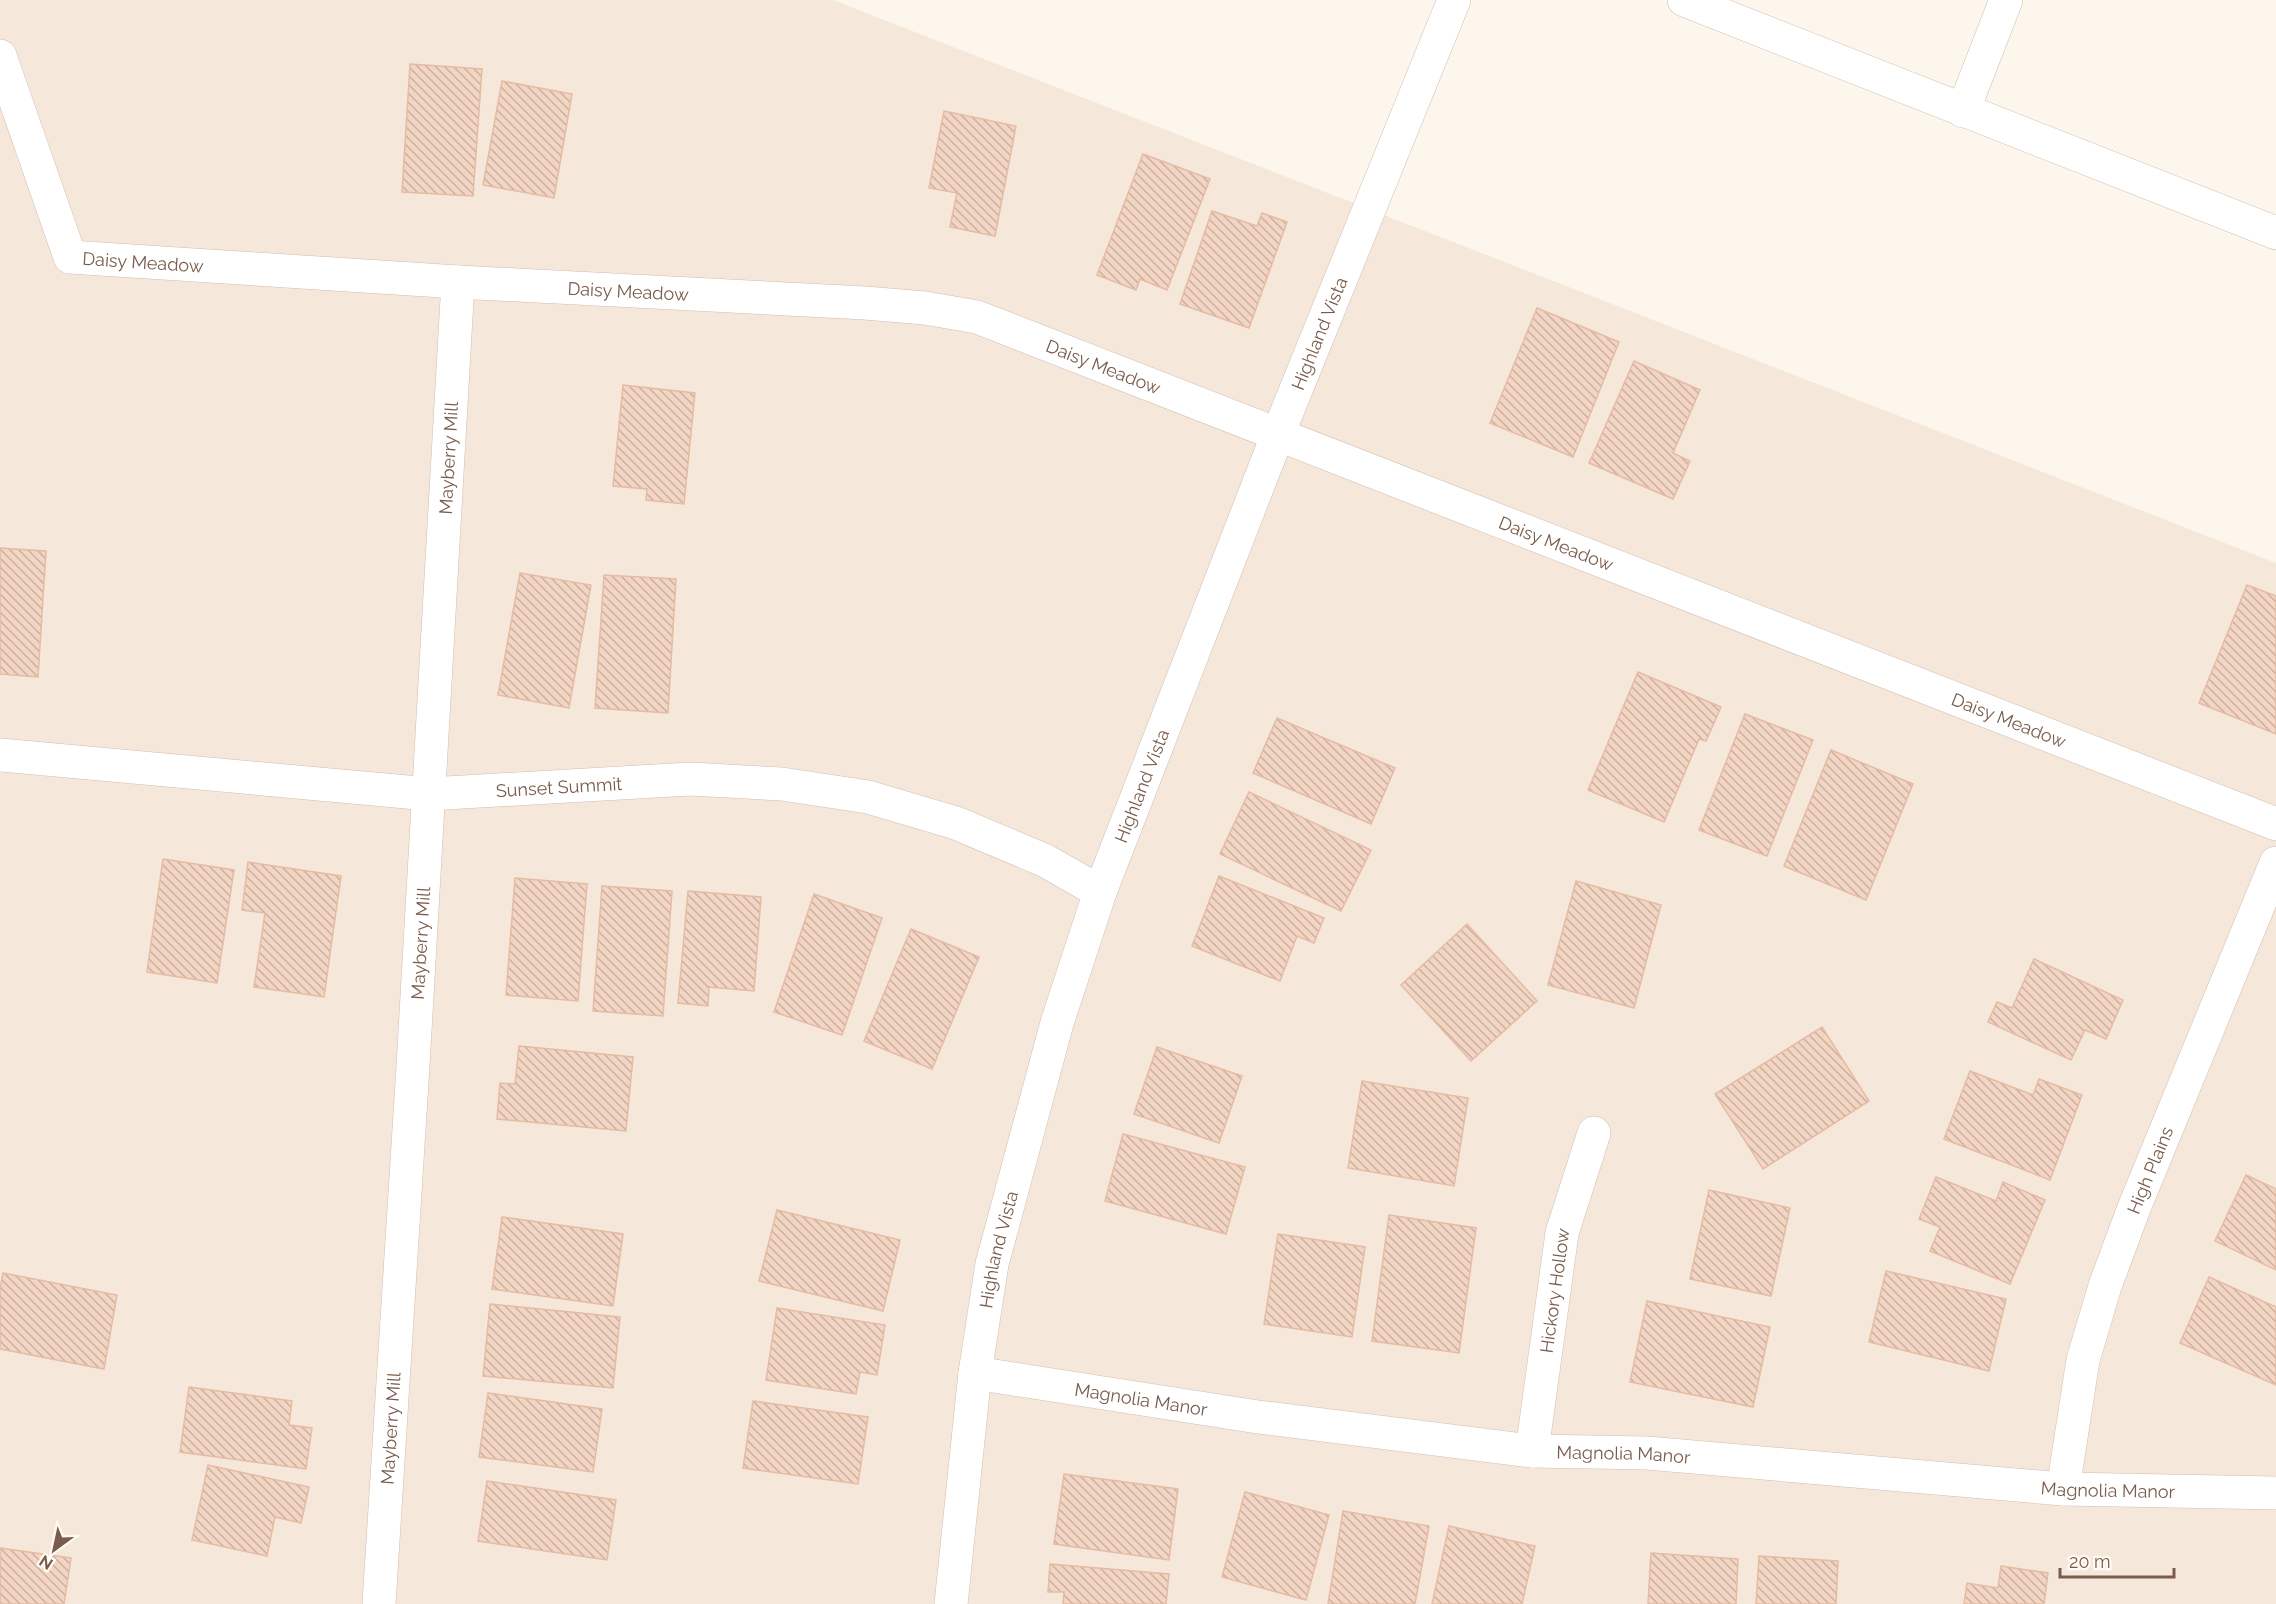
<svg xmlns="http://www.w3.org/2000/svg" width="2276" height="1604" viewBox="0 0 2276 1604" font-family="Raleway,sans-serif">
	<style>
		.residential { fill: #f5e8da }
		.building { fill: url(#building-back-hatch); stroke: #e6bba3; stroke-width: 1.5 }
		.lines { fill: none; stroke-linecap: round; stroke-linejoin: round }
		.minor-casing { stroke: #d1beb0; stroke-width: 34 }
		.minor { stroke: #fff; stroke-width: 33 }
		.labels { text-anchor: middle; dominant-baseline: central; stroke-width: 4.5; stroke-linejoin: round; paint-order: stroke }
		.street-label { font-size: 18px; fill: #7a5c4d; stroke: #fffaf3 }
	</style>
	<defs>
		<pattern id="building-back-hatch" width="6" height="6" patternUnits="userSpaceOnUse" patternTransform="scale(1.5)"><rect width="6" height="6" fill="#f3d5c3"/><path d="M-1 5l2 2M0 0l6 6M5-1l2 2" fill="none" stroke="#cab0a1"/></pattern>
	</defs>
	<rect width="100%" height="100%" fill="#fdf6ec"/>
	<path class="residential" d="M0 0H833L2276 563V1604H0Z"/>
	<g class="building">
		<path d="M410 64 482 69 473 196 402 192Z"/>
		<path d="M502 81 572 94 554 198 483 185Z"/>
		<path d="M944 111 1016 126 995 236 950 227 957 193 929 188Z"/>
		<path d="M1143 154 1210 179 1167 290 1140 279 1136 290 1097 275Z"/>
		<path d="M1212 211 1257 226 1262 213 1287 222 1249 328 1180 304Z"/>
		<path d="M1537 308 1619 342 1573 457 1490 423Z"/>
		<path d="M1634 361 1700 390 1673 453 1690 461 1673 499 1589 463Z"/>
		<path d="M623 385 695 393 684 504 646 500 647 489 613 486Z"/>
		<path d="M0 548 46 551 38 677 0 674Z"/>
		<path d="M520 573 591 585 569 708 498 695Z"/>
		<path d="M604 575 676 579 668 713 595 708Z"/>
		<path d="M2247 585 2276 596V734L2199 703Z"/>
		<path d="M1638 672 1721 707 1706 741 1699 739 1664 822 1588 790Z"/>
		<path d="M1745 714 1813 740 1767 856 1699 830Z"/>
		<path d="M1277 718 1395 768 1371 824 1253 773Z"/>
		<path d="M1831 750 1913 784 1866 900 1784 866Z"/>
		<path d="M1249 792 1371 850 1341 911 1220 854Z"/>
		<path d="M163 859 234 870 217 983 147 972Z"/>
		<path d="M248 862 341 876 324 997 254 987 265 913 242 910Z"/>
		<path d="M1219 876 1324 918 1314 943 1297 936 1280 981 1192 946Z"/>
		<path d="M515 878 587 884 578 1001 506 995Z"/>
		<path d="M1576 881 1661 905 1634 1008 1548 985Z"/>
		<path d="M602 886 672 891 663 1016 593 1011Z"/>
		<path d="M688 891 761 897 754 991 709 987 708 1006 678 1003Z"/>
		<path d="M814 894 882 918 842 1035 774 1012Z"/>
		<path d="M1467 924 1537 1001 1471 1061 1401 985Z"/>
		<path d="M911 929 979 957 932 1069 864 1041Z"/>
		<path d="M2034 959 2123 1000 2106 1039 2085 1030 2071 1060 1988 1022 1997 1002 2012 1008Z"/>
		<path d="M1822 1027 1869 1101 1763 1169 1715 1094Z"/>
		<path d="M519 1046 633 1057 626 1131 497 1119 500 1083 515 1084Z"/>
		<path d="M1157 1047 1242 1076 1219 1143 1134 1114Z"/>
		<path d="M1970 1071 2033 1095 2039 1079 2082 1095 2050 1180 1944 1139Z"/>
		<path d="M1362 1081 1468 1098 1454 1186 1348 1168Z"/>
		<path d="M1123 1134 1245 1167 1226 1234 1105 1201Z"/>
		<path d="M2246 1175 2276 1189V1270L2215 1241Z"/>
		<path d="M1936 1177 1996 1201 2003 1182 2045 1200 2010 1284 1930 1251 1940 1227 1919 1219Z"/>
		<path d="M1709 1190 1790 1208 1771 1296 1690 1279Z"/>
		<path d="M777 1210 900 1240 883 1311 759 1281Z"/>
		<path d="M1389 1215 1476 1228 1459 1353 1372 1341Z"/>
		<path d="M502 1217 623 1234 613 1306 492 1289Z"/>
		<path d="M1278 1234 1365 1247 1352 1337 1264 1324Z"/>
		<path d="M1886 1271 2006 1299 1989 1371 1869 1342Z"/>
		<path d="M3 1273 117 1295 104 1369 0 1349V1289Z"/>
		<path d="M2209 1277 2276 1307V1385L2180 1343Z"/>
		<path d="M1647 1301 1770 1327 1753 1407 1630 1382Z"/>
		<path d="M490 1304 620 1317 613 1388 483 1376Z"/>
		<path d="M777 1308 885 1325 877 1375 860 1372 856 1394 766 1380Z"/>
		<path d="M189 1387 292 1401 289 1425 312 1428 306 1469 180 1452Z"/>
		<path d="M488 1393 602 1409 593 1472 479 1457Z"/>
		<path d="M753 1401 868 1417 858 1484 743 1468Z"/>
		<path d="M208 1465 309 1487 301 1523 275 1517 267 1556 192 1540Z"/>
		<path d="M1064 1474 1178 1489 1169 1560 1054 1544Z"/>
		<path d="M487 1481 616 1500 607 1560 478 1541Z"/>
		<path d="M1245 1492 1329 1515 1306 1600 1222 1577Z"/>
		<path d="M1343 1511 1429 1526 1415 1604H1328Z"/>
		<path d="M1449 1526 1535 1546 1522 1604H1432Z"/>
		<path d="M0 1548 71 1558 64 1604H0Z"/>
		<path d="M1651 1553 1738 1559 1736 1604H1648Z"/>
		<path d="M1759 1556 1838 1561 1836 1604H1756Z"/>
		<path d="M1050 1564 1169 1574 1166 1604H1063L1064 1592H1048Z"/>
		<path d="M2001 1566 2048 1573 2044 1604H1964L1967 1583 1998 1588Z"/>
	</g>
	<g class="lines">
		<g class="minor-casing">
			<g id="minor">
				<path d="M1684 0 2276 233"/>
				<path id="s1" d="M0 56 70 257 458 282 865 303 925 308 977 317 2276 824"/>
				<path d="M1963 111 2006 0"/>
				<path id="s2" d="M0 755 429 794 690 779 782 784 868 797 956 823 1046 861 1100 892"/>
				<path id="s3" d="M975 1373 1258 1417 1532 1451 1647 1453 2063 1489 2276 1493"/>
				<path id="s4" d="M1532 1451 1562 1233 1594 1133"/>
				<path id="s5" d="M2063 1489 2083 1360 2105 1286 2134 1208 2276 863"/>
				<path id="s6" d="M379 1604 413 1066 458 282"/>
				<path id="s7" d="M951 1604 975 1373 992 1264 1057 1023 1100 892 1278 434 1454 0"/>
			</g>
		</g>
		<use href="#minor" class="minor"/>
	</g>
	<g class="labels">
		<g class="street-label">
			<text stroke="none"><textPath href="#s1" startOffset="286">Daisy Meadow</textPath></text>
			<text stroke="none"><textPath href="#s1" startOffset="772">Daisy Meadow</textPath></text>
			<text stroke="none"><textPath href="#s7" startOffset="1330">Highland Vista</textPath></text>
			<text stroke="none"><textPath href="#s1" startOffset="1258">Daisy Meadow</textPath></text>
			<text stroke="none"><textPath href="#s6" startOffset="1148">Mayberry Mill</textPath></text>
			<text stroke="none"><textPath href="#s1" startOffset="1744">Daisy Meadow</textPath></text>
			<text stroke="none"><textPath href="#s1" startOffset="2230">Daisy Meadow</textPath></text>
			<text stroke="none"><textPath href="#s7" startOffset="844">Highland Vista</textPath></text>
			<text stroke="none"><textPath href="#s2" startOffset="561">Sunset Summit</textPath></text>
			<text stroke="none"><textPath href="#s6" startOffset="662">Mayberry Mill</textPath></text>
			<text stroke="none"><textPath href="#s5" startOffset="332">High Plains</textPath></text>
			<text stroke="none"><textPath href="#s7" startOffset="358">Highland Vista</textPath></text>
			<text stroke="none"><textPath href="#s4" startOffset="162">Hickory Hollow</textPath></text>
			<text stroke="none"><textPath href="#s3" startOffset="168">Magnolia Manor</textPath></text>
			<text stroke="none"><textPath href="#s6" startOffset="176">Mayberry Mill</textPath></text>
			<text stroke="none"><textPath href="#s3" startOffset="654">Magnolia Manor</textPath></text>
			<text stroke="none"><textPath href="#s3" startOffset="1140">Magnolia Manor</textPath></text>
		</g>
	</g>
	<g transform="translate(54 1550) rotate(213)" stroke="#fffaf3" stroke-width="4.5" paint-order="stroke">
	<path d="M0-4.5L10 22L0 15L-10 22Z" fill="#7a5c4d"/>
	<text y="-9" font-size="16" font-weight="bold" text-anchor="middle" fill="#7a5c4d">N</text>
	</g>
	<path d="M2060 1568v9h114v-9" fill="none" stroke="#7a5c4d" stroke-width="3"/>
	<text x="2069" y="1568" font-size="18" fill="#7a5c4d" stroke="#fffaf3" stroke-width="4.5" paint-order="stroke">20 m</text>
</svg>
